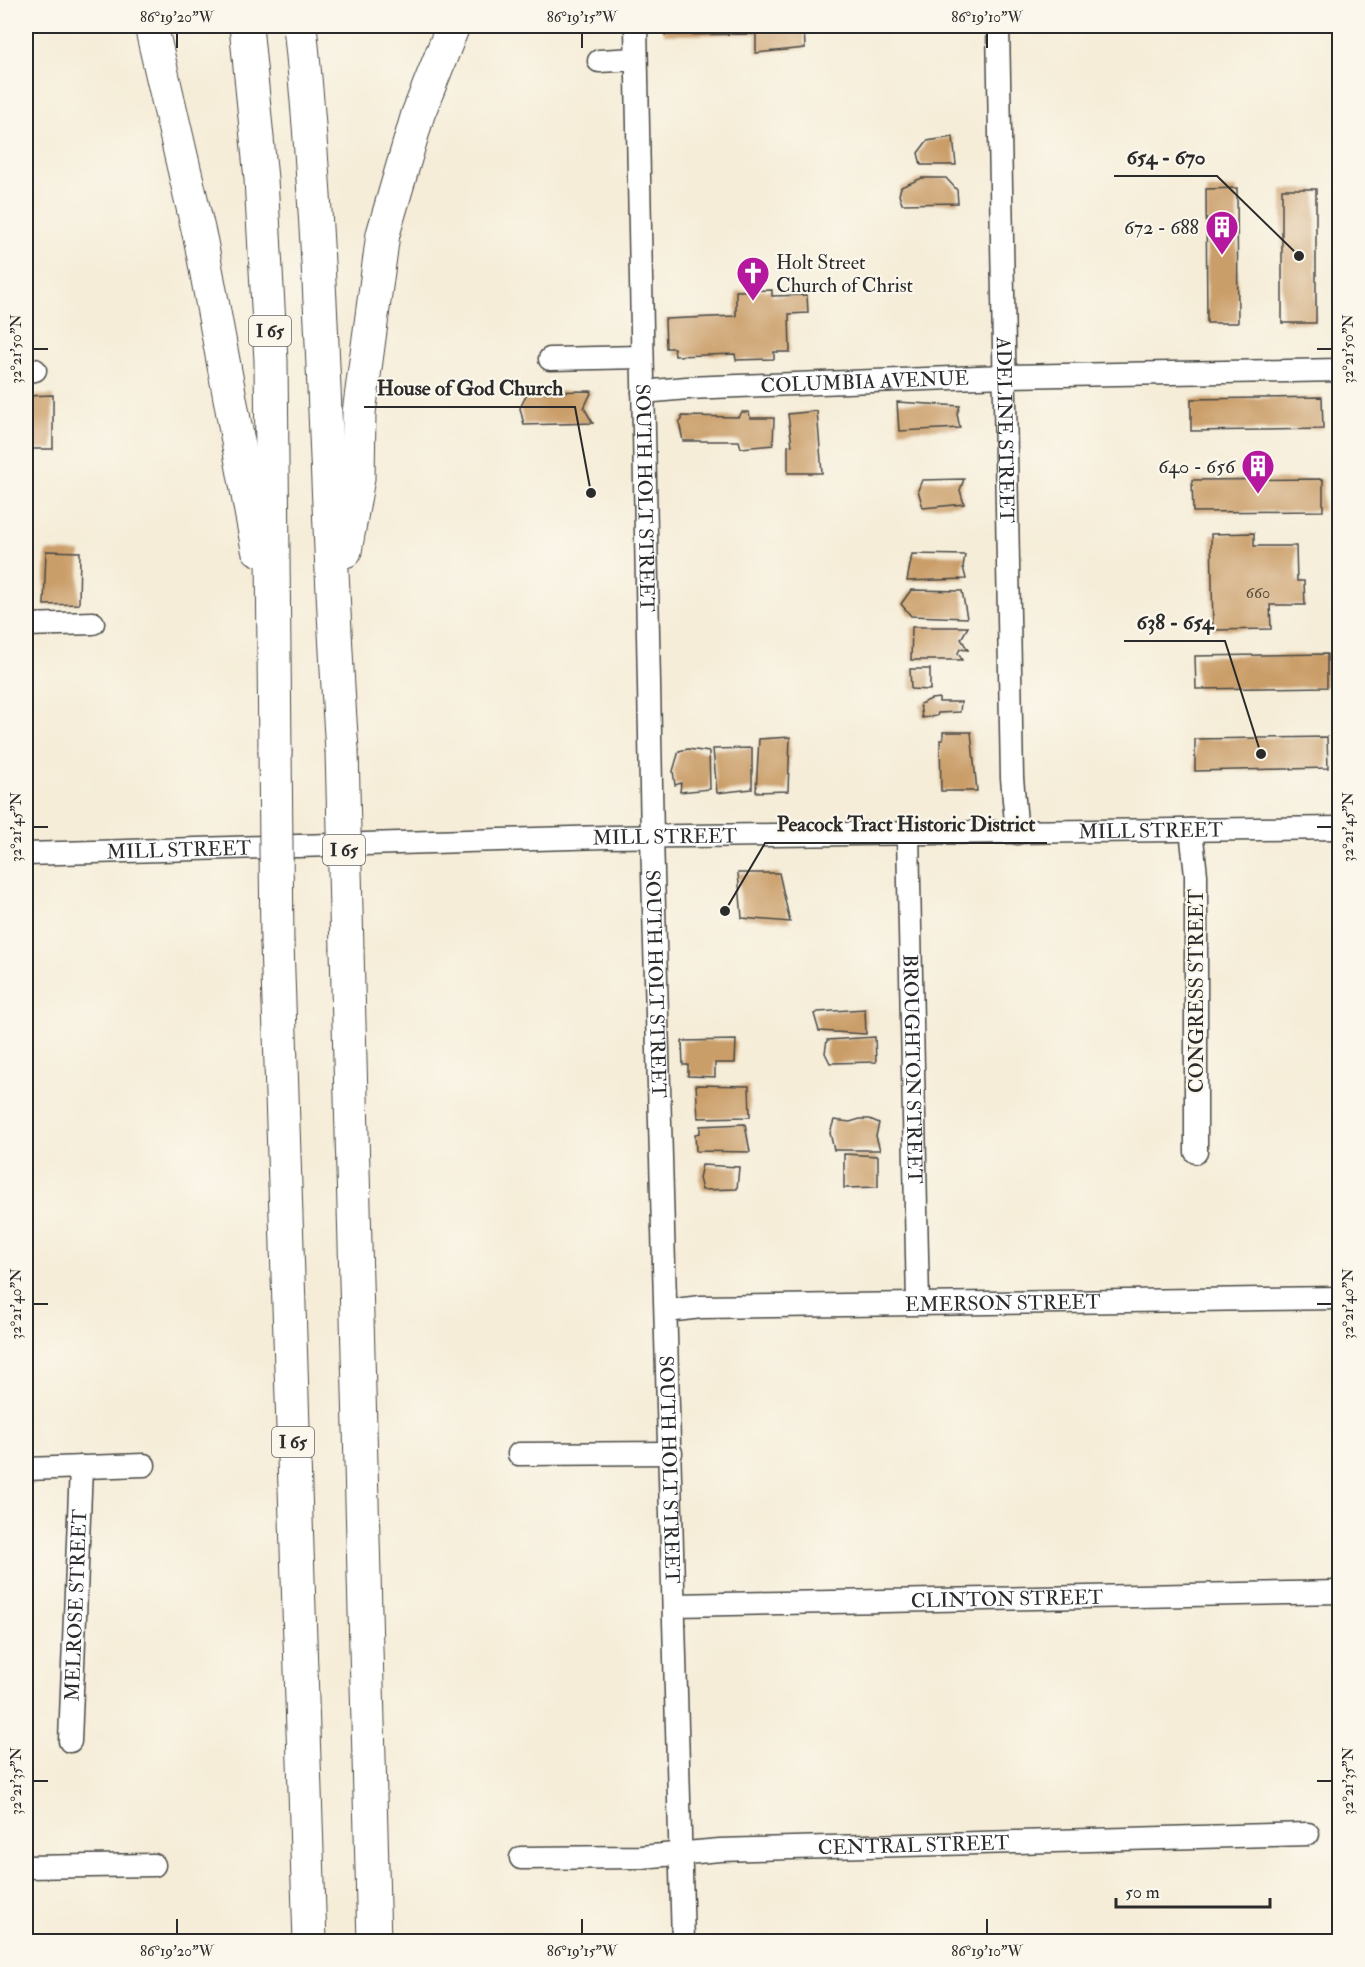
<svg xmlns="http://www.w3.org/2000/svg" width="1365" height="1967" viewBox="0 0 1365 1967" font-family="'IM FELL Double Pica',serif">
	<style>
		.building { fill: #ca9e69 }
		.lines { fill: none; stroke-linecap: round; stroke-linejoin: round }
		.minor-casing { stroke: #494845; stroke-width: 25 }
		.motorway-casing { stroke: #494845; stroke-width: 35 }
		.minor { stroke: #fff; stroke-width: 22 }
		.motorway { stroke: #fff; stroke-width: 33 }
		.motorway-bridge-casing { stroke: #494845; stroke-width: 35; stroke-linecap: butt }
		.motorway-bridge { stroke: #fff; stroke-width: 33 }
		.ticks { fill: none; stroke: #2b2b2b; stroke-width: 2 }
		.labels { text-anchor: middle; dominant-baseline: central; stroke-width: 4.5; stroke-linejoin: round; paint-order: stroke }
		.number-label { font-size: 16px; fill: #53483a }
		.shield { fill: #fbf7ec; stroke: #696865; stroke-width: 1.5 }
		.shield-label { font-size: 18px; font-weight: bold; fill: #2b2b2b }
		.poi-label { font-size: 20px; fill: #2b2b2b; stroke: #fbf7ec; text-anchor: end }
		.street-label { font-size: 20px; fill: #2b2b2b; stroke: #fbf7ec }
		.leader { fill: none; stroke: #2b2b2b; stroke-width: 2 }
		.callout-dot { fill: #2b2b2b; stroke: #fbf7ec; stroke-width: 2 }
		.callout-label { font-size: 21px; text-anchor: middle; font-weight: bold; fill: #2b2b2b; stroke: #fbf7ec; stroke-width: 4.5; stroke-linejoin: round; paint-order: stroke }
		.neatline { fill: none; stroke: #2b2b2b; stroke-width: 2 }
		.ticks-label { font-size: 15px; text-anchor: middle; fill: #2b2b2b }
	</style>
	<rect width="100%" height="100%" fill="#fbf7ec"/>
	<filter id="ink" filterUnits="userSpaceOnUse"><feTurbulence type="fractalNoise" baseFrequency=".0167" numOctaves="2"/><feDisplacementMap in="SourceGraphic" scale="12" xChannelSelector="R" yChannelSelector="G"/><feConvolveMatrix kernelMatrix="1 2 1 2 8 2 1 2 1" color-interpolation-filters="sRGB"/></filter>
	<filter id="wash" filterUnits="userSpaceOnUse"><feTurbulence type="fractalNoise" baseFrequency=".008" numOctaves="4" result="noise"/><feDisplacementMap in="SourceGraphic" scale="24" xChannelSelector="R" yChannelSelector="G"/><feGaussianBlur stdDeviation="1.35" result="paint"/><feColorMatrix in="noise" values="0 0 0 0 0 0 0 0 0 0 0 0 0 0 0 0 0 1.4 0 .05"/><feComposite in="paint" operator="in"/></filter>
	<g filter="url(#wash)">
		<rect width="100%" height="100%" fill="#f5edd8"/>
		<g id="blocks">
			<g class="building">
				<path d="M661 26H804L805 48 756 53V34L665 35Z"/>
				<path d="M953 137 956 165H921L918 153 927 141Z"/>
				<path d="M922 178H946L957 190 958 203 902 204 899 195 901 187Z"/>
				<path d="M1237 188 1238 323H1207L1206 189Z"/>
				<rect x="1282" y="189" width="34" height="134"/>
				<path d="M772 290V296L807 295 808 313 789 314 790 352H774V359L736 360 735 354 675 356 674 348H666L665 319 736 316V291Z"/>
				<path d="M592 391 584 408 593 423 524 425 520 408 528 392Z"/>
				<path d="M53 395V449H26V396Z"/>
				<path d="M1322 397 1323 429 1191 431V399Z"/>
				<path d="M897 402 960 406 957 414 960 428 899 431Z"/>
				<path d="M817 411 822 473H788V446L792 445 788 414Z"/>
				<path d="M742 412H749L750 418H774L773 445 741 448 739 441H683L679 422 682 420V416L738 417Z"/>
				<path d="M964 479 960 490 964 504 923 508 918 490 922 480Z"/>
				<path d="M1323 479V511L1193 512 1192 480Z"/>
				<path d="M1254 533V546H1296L1297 581H1304L1305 605H1270L1271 629 1213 630 1211 534Z"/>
				<path d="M46 551 80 552 79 604 44 605Z"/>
				<path d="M912 554 965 555 963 567 966 579 907 581Z"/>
				<path d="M911 590 962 591 967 618 911 616 901 604Z"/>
				<path d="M912 627H968L961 639 968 650 960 649 958 653 962 660H911Z"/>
				<path d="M1327 654V687L1196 689 1195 656Z"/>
				<path d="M910 669H930V690L911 689Z"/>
				<path d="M939 698V702H961L960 712 938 713 937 716 922 718 920 704 931 699Z"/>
				<path d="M943 732H971L977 791H941L940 740H943Z"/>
				<path d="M790 737 788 791 756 792 759 739Z"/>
				<path d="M1327 737 1328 768 1195 771V739Z"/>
				<path d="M752 748V789L717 793 713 749Z"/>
				<path d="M688 749 709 752 710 789 680 792 681 783 675 785 673 771 679 751Z"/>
				<path d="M738 873H779L790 922 742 918Z"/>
				<path d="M865 1009 866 1034 819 1031 814 1014 818 1012Z"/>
				<path d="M875 1037 876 1062 830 1063 825 1053 827 1040Z"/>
				<path d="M736 1040 735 1063H715V1077L688 1076V1065H683L682 1041Z"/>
				<path d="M696 1085 749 1086 750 1117 698 1118Z"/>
				<path d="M860 1119H870L879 1123 876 1136 880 1150H834L830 1133 834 1120 850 1122Z"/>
				<path d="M745 1124 750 1152 696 1151 695 1134 700 1133V1126Z"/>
				<path d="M844 1154 878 1156V1187L844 1188Z"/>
				<path d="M702 1165 739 1167 737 1189 702 1190 699 1178Z"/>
			</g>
		</g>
	</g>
	<g filter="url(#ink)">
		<use href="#blocks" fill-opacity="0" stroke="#494845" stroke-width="1.5"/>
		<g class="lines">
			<g class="minor-casing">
				<g id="minor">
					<path id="s1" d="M636 26 652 837 683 1942"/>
					<path id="s2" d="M998 26 1012 778 1017 833"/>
					<path d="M599 61 636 59"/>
					<path d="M550 359 641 357"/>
					<path d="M26 371 35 370"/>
					<path id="s3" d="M643 392 687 388 1005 376 1340 370"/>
					<path d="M26 625 93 623"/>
					<path d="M1191 830 1196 875V1152"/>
					<path id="s4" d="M908 835 918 1303"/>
					<path id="s5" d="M26 854 606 837 1340 828"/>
					<path id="s6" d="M667 1311 701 1307 1340 1298"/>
					<path d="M519 1454 671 1453"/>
					<path d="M26 1469 144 1465"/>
					<path id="s7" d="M675 1605 1340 1592"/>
					<path id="s8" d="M70 1741 81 1467"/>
					<path id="s9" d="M521 1858 641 1857 720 1850 1308 1834"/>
					<path d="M26 1867 154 1865"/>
				</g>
			</g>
			<g class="motorway-casing">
				<g id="motorway">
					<path d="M151 26 201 242 258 549"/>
					<path d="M246 26 261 179 271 361 275 750"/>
					<path d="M300 26C325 266 325 508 342 750"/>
					<path d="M345 551 358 478 359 413 383 234 418 114 453 26"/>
					<path d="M277 943 310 1942"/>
					<path d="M347 950 374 1942"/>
				</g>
			</g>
			<use href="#minor" class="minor"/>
			<use href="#motorway" class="motorway"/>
			<g class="motorway-bridge-casing">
				<g id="motorway-bridge">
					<path d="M275 750 277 943"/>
					<path d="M342 750 347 950"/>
				</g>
			</g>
			<use href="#motorway-bridge" class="motorway-bridge"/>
		</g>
	</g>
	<path class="ticks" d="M177 33V48M582 33V48M987 33V48M33 349H48M1317 349H1332M33 827H48M1317 827H1332M33 1304H48M1317 1304H1332M33 1781H48M1317 1781H1332M177 1919V1934M582 1919V1934M987 1919V1934"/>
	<defs>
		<g id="building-pin" transform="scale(1.725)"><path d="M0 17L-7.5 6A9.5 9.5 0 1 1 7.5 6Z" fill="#b5179e" stroke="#fbf7ec"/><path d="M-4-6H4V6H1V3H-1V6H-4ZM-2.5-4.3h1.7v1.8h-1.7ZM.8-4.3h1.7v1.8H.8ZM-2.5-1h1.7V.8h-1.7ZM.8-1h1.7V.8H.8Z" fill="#fff"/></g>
		<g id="church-pin" transform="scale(1.725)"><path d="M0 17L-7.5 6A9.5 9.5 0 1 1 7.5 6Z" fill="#b5179e" stroke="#fbf7ec"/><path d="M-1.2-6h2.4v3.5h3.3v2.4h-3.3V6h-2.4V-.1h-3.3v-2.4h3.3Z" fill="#fff"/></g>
	</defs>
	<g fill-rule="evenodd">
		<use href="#building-pin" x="1222" y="227"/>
		<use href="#church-pin" x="753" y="273"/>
		<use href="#building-pin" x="1258" y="466"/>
	</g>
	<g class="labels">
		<g class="number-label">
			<text x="1258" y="593">660</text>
		</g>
		<g class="shield">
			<rect x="249" y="316" width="42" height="30" rx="4.5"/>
			<rect x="323" y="835" width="42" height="30" rx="4.5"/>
			<rect x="272" y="1427" width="42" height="30" rx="4.5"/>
		</g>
		<g class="shield-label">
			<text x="270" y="331">I 65</text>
			<text x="344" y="850">I 65</text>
			<text x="293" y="1442">I 65</text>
		</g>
		<g class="poi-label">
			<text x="1199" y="227">672 - 688</text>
			<text x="776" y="262" text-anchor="start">Holt Street<tspan x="776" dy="23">Church of Christ</tspan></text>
			<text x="1235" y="466">640 - 656</text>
		</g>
		<g class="street-label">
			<text stroke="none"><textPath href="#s3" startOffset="222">COLUMBIA AVENUE</textPath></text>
			<text stroke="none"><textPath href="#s2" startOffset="404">ADELINE STREET</textPath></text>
			<text stroke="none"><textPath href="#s1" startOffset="472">SOUTH HOLT STREET</textPath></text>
			<text stroke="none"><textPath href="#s5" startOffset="1125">MILL STREET</textPath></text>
			<text stroke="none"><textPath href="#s5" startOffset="639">MILL STREET</textPath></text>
			<text stroke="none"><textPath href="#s5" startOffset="153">MILL STREET</textPath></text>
			<text stroke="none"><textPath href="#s1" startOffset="958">SOUTH HOLT STREET</textPath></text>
			<text transform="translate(1196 991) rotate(-90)">CONGRESS STREET</text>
			<text stroke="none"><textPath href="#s4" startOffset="234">BROUGHTON STREET</textPath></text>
			<text stroke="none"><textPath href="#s6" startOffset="336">EMERSON STREET</textPath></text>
			<text stroke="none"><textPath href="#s1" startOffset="1444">SOUTH HOLT STREET</textPath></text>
			<text stroke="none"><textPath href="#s7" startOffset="332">CLINTON STREET</textPath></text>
			<text stroke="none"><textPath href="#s8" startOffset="136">MELROSE STREET</textPath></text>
			<text stroke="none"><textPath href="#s9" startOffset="393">CENTRAL STREET</textPath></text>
		</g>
	</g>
	<path class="leader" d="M1299 256L1217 176H1114M591 493L575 407H364M1261 754L1225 641H1124M725 911L765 843H1047"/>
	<g class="callout-dot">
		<circle cx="1299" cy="256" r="6"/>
		<circle cx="591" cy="493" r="6"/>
		<circle cx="1261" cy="754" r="6"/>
		<circle cx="725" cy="911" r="6"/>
	</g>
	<g class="callout-label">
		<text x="1166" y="164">654 - 670</text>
		<text x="470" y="395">House of God Church</text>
		<text x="1175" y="629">638 - 654</text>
		<text x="906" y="831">Peacock Tract Historic District</text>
	</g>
	<rect width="1365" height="1967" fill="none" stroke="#fbf7ec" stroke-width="66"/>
	<path d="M1116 1898v9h154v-9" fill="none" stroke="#2b2b2b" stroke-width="3"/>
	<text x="1125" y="1898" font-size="18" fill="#2b2b2b" stroke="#fbf7ec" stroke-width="4.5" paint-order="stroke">50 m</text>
	<rect x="33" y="33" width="1299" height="1901" class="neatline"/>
	<g class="ticks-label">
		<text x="177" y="22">86°19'20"W</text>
		<text x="582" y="22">86°19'15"W</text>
		<text x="987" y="22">86°19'10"W</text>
		<text transform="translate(16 349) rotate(-90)" y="5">32°21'50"N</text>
		<text transform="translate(1348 349) rotate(-90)" y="5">32°21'50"N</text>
		<text transform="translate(16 827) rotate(-90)" y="5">32°21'45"N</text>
		<text transform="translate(1348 827) rotate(-90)" y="5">32°21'45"N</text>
		<text transform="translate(16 1304) rotate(-90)" y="5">32°21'40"N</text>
		<text transform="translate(1348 1304) rotate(-90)" y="5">32°21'40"N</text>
		<text transform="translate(16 1781) rotate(-90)" y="5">32°21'35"N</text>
		<text transform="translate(1348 1781) rotate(-90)" y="5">32°21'35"N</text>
		<text x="177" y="1956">86°19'20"W</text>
		<text x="582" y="1956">86°19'15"W</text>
		<text x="987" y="1956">86°19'10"W</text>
	</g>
</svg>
